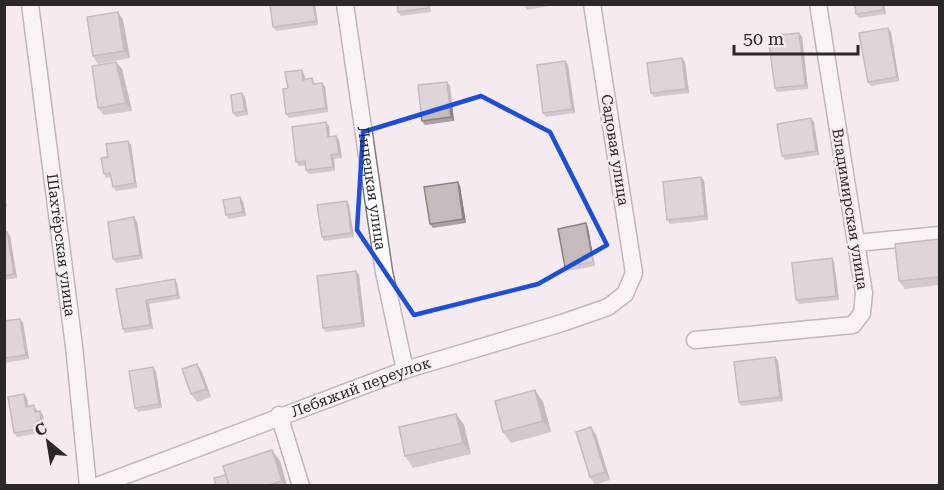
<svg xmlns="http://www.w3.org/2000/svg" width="944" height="490" viewBox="0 0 944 490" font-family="'Roboto Serif',serif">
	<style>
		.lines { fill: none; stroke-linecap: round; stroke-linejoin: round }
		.minor-casing { stroke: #82797f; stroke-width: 19 }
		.minor { stroke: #fff; stroke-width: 16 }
		.wall { fill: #aaa0a3 }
		.shaded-wall { fill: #8b8284 }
		.building { fill: #c6babd; stroke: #8b8284; stroke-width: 1.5 }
		.marked { fill: none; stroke: #1d4ed8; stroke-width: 4.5; stroke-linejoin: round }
		.labels { text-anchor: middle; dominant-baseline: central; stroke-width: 5; stroke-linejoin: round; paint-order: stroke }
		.street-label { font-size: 15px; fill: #2b272a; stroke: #f4eaf0 }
	</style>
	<rect width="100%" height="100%" fill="#f4eaf0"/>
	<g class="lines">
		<g class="minor-casing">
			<g id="minor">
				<path id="s1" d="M30 4 74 346 88 486"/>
				<path id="s2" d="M345 4 384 272 405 370"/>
				<path d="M856 243 940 235"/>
				<path d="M695 340 853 325 862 313 864 293 818 4"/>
				<path d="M279 415 301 486"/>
				<path id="s3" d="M97 486 405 370 562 323 608 307 625 294 634 273 592 4"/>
			</g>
		</g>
		<use href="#minor" class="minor"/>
	</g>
	<g class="wall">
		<path d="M270 4H315L318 25 276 31 273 27Z"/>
		<path d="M397 4H430L431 12 401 16 398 12Z"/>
		<path d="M524 4H554V5L527 10Z"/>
		<path d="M855 4H884L886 14 859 18 856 14Z"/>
		<path d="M118 12 123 20 130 58 98 64 93 56Z"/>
		<path d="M891 32 899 81 871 86 868 82Z"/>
		<path d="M799 33 802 37 808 89 777 92 775 88Z"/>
		<path d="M682 58 685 62 689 93 654 97 651 93Z"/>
		<path d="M116 62 122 69 132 111 104 115 98 108Z"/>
		<path d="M568 65 575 113 546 117 543 113Z"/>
		<path d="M304 74 305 79 312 78 315 84 322 83 325 87 328 112 289 118 286 114 288 88Z"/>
		<path d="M447 82 450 86 454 121 425 125 422 121Z"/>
		<path d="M245 97 248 115 236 117 233 113Z"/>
		<path d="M326 122 329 126 330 136 339 140 342 158 334 159 335 171 309 174 306 170V166H299L296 162Z"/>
		<path d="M814 122 819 155 785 160 782 156Z"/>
		<path d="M128 141 131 145 137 188 116 191 113 187 111 177 106 178 104 174 108 157Z"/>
		<path d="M701 177 704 181 708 220 670 224 667 220Z"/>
		<path d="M460 186 466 223 433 228 430 224Z"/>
		<path d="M240 197 243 202 246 216 229 219 226 215Z"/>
		<path d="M347 201 349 205 354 237 324 241 322 237Z"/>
		<path d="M134 217 137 222 143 259 116 263 113 259Z"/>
		<path d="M586 223 588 228 595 266 568 271 565 267Z"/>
		<path d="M7 232 10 236 17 278 4 280V233Z"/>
		<path d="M939 239V285L905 289 899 281Z"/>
		<path d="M834 262 839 300 799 304 796 300Z"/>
		<path d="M359 275 365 327 326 332 323 328Z"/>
		<path d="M177 283 180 299 149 304 153 329 125 333 123 329 116 289Z"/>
		<path d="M20 319 23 323 29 359 4 363V321Z"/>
		<path d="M775 357 778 361 783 401 741 406 739 402Z"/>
		<path d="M153 367 156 372 162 408 138 412 135 408Z"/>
		<path d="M202 372 211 397 197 402 191 394Z"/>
		<path d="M27 398 28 406 37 409V411L43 415 44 424 39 425 41 433 17 437 14 433Z"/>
		<path d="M543 402 551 432 511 443 503 432Z"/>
		<path d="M456 414 464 425 471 454 413 468 405 456Z"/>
		<path d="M596 435 610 480 595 485 590 477Z"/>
		<path d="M272 450 280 461 287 486H216L226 475Z"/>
	</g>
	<g class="shaded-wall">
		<path d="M313 4H315L318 25 316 21Z"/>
		<path d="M882 4H884L886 14 883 10Z"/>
		<path d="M118 12 123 20 130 58 124 51Z"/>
		<path d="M888 28 891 32 899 81 897 77Z"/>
		<path d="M799 33 802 37 808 89 805 85Z"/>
		<path d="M682 58 685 62 689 93 686 89Z"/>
		<path d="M565 61 568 65 575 113 572 109Z"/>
		<path d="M116 62 122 69 132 111 126 103Z"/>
		<path d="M302 70 304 74 306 84 303 80Z"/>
		<path d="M447 82 450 86 454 121 451 117Z"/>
		<path d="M322 83 325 87 328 112 326 108Z"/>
		<path d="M242 93 245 97 248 115 245 111Z"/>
		<path d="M811 118 814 122 819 155 816 151Z"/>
		<path d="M326 122 329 126 330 141 328 137Z"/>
		<path d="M336 136 339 140 342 158 339 154Z"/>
		<path d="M128 141 131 145 137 188 135 183Z"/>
		<path d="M331 155 334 159 335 171 333 167Z"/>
		<path d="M701 177 704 181 708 220 705 216Z"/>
		<path d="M458 182 460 186 466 223 463 219Z"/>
		<path d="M4 192 7 207 4 204Z"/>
		<path d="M240 197 243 202 246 216 243 212Z"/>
		<path d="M347 201 349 205 354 237 351 233Z"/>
		<path d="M134 217 137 222 143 259 140 255Z"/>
		<path d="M586 223 588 228 595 266 593 262Z"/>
		<path d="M7 232 10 236 17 278 14 274Z"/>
		<path d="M832 258 834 262 839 300 836 296Z"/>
		<path d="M356 271 359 275 365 327 362 323Z"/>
		<path d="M175 279 177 283 180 299 177 295Z"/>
		<path d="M146 300 149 304 153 329 150 325Z"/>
		<path d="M20 319 23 323 29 359 26 355Z"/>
		<path d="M775 357 778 361 783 401 780 397Z"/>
		<path d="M197 364 202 372 211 397 206 389Z"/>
		<path d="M153 367 156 372 162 408 159 404Z"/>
		<path d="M535 390 543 402 551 432 543 421Z"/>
		<path d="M24 394 27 398 29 411 26 407Z"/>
		<path d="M40 411 43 415 44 424 41 420Z"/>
		<path d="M456 414 464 425 471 454 463 443Z"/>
		<path d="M37 421 39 425 41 433 38 429Z"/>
		<path d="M591 427 596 435 610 480 605 472Z"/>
		<path d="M272 450 280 461 287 486H285L282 481Z"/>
	</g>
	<g class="building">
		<path d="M270 4H313L316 21 273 27Z"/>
		<path d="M397 4H427L428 8 398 12Z"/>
		<path d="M855 4H882L883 10 856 14Z"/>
		<path d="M118 12 124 51 93 56 87 17Z"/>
		<path d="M888 28 897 77 868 82 859 33Z"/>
		<path d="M799 33 805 85 775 88 768 36Z"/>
		<path d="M682 58 686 89 651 93 647 63Z"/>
		<path d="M565 61 572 109 543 113 537 65Z"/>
		<path d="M116 62 126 103 98 108 92 66Z"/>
		<path d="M302 70 303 80 312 78 313 84 322 83 326 108 286 114 283 89 288 88 285 72Z"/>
		<path d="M447 82 451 117 422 121 418 85Z"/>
		<path d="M242 93 245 111 233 113 231 95Z"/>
		<path d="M811 118 816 151 782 156 777 124Z"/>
		<path d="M326 122 328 137 336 136 339 154 331 155 333 167 306 170 305 161 296 162 292 127Z"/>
		<path d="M128 141 135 183 113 187 110 173 104 174 101 158 108 157 106 144Z"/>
		<path d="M701 177 705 216 667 220 663 182Z"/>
		<path d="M458 182 463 219 430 224 424 187Z"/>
		<path d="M240 197 243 212 226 215 223 200Z"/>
		<path d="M347 201 351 233 322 237 317 205Z"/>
		<path d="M134 217 140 255 113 259 108 222Z"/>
		<path d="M586 223 593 262 565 267 558 229Z"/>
		<path d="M7 232 14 274 4 276V233Z"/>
		<path d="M939 239V277L899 281 895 244Z"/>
		<path d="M832 258 836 296 796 300 792 263Z"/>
		<path d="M356 271 362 323 323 328 317 276Z"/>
		<path d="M175 279 177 295 146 300 150 325 123 329 116 289Z"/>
		<path d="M20 319 26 355 4 358V321Z"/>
		<path d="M775 357 780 397 739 402 734 362Z"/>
		<path d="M197 364 206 389 191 394 182 369Z"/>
		<path d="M153 367 159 404 135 408 129 371Z"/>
		<path d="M535 390 543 421 503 432 495 401Z"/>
		<path d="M24 394 26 407 34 405 35 412 40 411 41 420 37 421 38 429 14 433 8 397Z"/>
		<path d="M456 414 463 443 405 456 399 427Z"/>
		<path d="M591 427 605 472 590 477 576 432Z"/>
		<path d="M272 450 282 481 266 486H229L223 466Z"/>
		<path d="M226 475 229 486H216L214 478Z"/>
	</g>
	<path d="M0 0H944V490H0ZM481 96 550 132 607 245 538 284 414 315 357 230 363 132Z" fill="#f4eaf0" fill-opacity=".55" fill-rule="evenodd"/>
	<path class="marked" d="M481 96 550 132 607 245 538 284 414 315 357 230 363 132Z"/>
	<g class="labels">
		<g class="street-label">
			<text transform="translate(615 150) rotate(81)">Садовая улица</text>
			<text stroke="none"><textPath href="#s2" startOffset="186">Липецкая улица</textPath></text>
			<text transform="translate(850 209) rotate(81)">Владимирская улица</text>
			<text stroke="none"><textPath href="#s1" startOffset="243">Шахтёрская улица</textPath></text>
			<text stroke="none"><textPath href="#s3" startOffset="282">Лебяжий переулок</textPath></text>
		</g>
	</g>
	<rect width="944" height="490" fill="none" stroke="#2b272a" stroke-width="12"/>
	<g transform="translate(48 442) rotate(330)" stroke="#f4eaf0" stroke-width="4.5" paint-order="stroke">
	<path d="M0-4.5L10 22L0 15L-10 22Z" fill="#2b272a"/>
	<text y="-9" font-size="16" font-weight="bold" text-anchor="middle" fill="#2b272a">С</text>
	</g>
	<path d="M734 45v9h124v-9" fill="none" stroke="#2b272a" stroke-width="3"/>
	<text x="743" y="45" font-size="18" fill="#2b272a" stroke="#f4eaf0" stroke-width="4.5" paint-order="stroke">50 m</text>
</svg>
